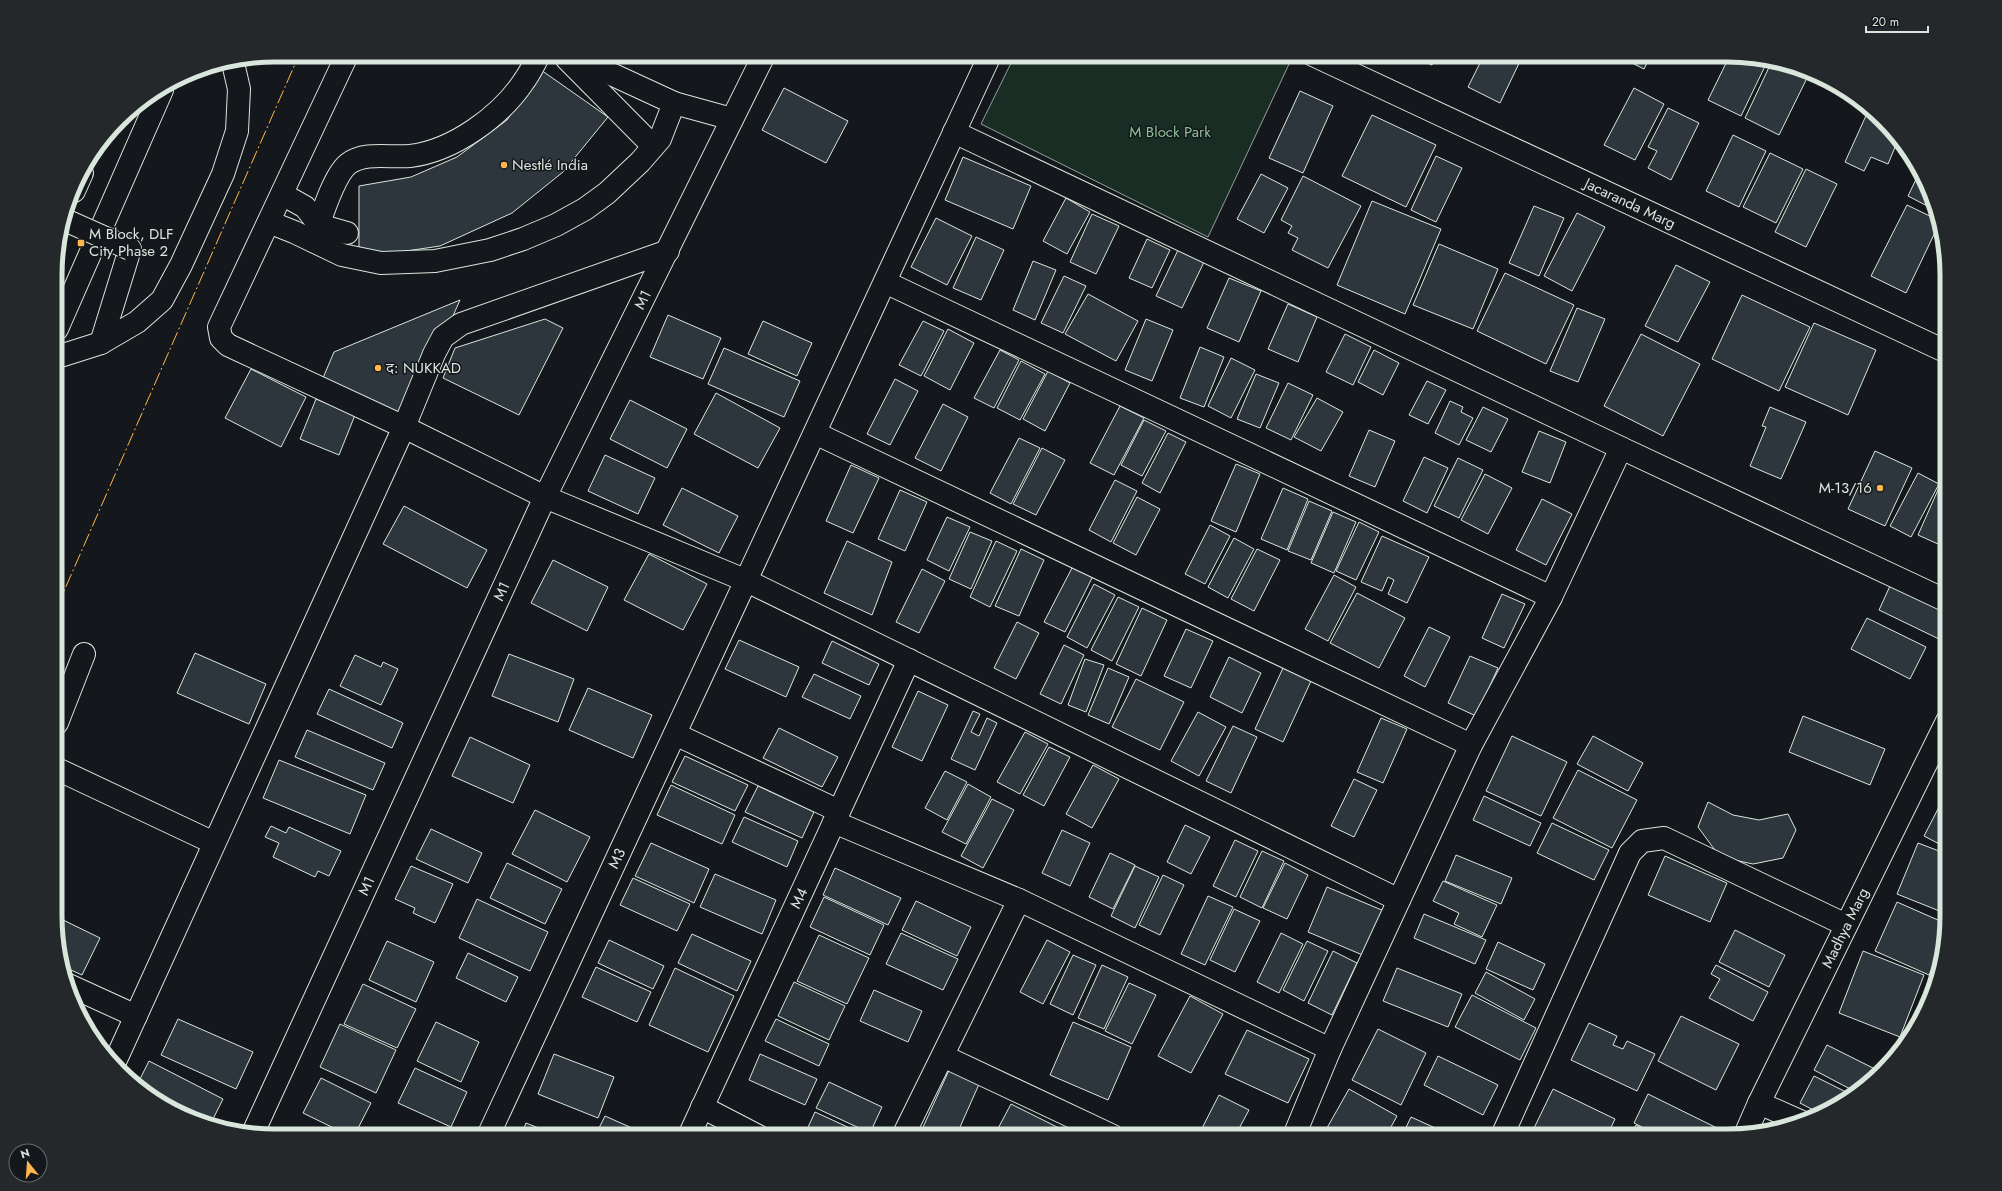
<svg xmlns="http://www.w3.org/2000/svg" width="2002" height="1191" viewBox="0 0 2002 1191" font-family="Jost,'Noto Sans Devanagari',sans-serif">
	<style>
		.green { fill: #1a2d24; stroke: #939e99 }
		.building { fill: #2c363c; stroke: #d8e6dc }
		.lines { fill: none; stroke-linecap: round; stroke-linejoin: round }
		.minor-casing { stroke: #d8e6dc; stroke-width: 24 }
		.major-casing { stroke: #d8e6dc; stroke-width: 24 }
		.highway-casing { stroke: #d8e6dc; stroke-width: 24 }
		.minor { stroke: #14181c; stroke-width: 22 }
		.major { stroke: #14181c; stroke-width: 22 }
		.highway { stroke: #14181c; stroke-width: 22 }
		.minor-bridge-casing { stroke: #d8e6dc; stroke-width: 24; stroke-linecap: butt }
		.minor-bridge { stroke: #14181c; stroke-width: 22 }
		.power { stroke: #ffb74d; stroke-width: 1; stroke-dasharray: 14 3 2 3; stroke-linecap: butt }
		.poi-dot { fill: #ffb74d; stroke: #14181c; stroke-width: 1.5 }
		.labels { text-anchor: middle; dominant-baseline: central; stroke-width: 3; stroke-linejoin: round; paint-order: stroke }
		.park-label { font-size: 15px; fill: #8ac095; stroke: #14181c }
		.poi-label { font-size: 15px; fill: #d8e6dc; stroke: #14181c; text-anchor: start }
		.street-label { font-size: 15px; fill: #d8e6dc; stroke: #14181c }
		.rim { fill: none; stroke: #d8e6dc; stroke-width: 5 }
	</style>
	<rect width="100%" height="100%" fill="#14181c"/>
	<path class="green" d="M1015 55H1276L1290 62 1208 237 981 124Z"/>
	<g class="building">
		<path d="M1408 55H1436L1432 65Z"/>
		<path d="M1484 55H1523L1500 103 1468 87Z"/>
		<path d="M1616 55H1651L1644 69Z"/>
		<path d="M1730 55 1768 60 1741 116 1708 100Z"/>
		<path d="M1772 61 1784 63 1809 74 1779 135 1745 118Z"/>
		<path d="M541 70 608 117 563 172 512 213 440 246 359 258V186L411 177 457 157 507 120Z"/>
		<path d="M784 88 848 121 826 163 762 130Z"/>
		<path d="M1634 88 1664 104 1635 160 1604 145Z"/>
		<path d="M1300 91 1333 106 1303 173 1269 158Z"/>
		<path d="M1668 108 1699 123 1671 180 1648 168 1657 151 1648 147Z"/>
		<path d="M1869 109 1882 119 1898 140 1888 164 1871 157 1864 171 1845 162Z"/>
		<path d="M1372 115 1436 145 1406 207 1342 176Z"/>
		<path d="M1733 135 1766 151 1739 207 1706 191Z"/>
		<path d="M1770 153 1803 169 1776 223 1743 207Z"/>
		<path d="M1436 156 1462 168 1436 222 1411 210Z"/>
		<path d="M963 157 1031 186 1013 229 945 200Z"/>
		<path d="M1806 169 1837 184 1806 247 1775 232Z"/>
		<path d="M1920 171 1935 205 1937 211 1908 196Z"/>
		<path d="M1261 174 1288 188 1264 233 1237 219Z"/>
		<path d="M1303 176 1361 206 1328 268 1292 250 1298 238 1288 233 1292 226 1281 220Z"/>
		<path d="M1066 198 1090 212 1067 254 1043 241Z"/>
		<path d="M1372 201 1441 229 1405 314 1337 285Z"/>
		<path d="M1907 205 1938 220 1939 224 1906 293 1871 276Z"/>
		<path d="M1534 206 1564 218 1539 276 1509 263Z"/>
		<path d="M1577 213 1605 227 1572 291 1544 276Z"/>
		<path d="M1092 214 1119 226 1096 274 1070 262Z"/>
		<path d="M936 218 972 236 947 285 911 267Z"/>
		<path d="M976 237 1004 250 981 300 953 288Z"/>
		<path d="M1147 239 1170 250 1152 288 1129 278Z"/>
		<path d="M1439 244 1498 269 1473 329 1413 305Z"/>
		<path d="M1178 250 1204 262 1182 308 1156 296Z"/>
		<path d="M1033 261 1056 270 1035 320 1013 310Z"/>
		<path d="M1676 265 1710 282 1678 342 1645 326Z"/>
		<path d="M1505 273 1574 305 1546 364 1477 331Z"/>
		<path d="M1064 276 1086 286 1063 333 1041 323Z"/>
		<path d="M1229 278 1261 291 1239 342 1207 328Z"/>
		<path d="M1088 294 1138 321 1116 361 1065 334Z"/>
		<path d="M1742 295 1810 327 1779 391 1712 359Z"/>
		<path d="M460 300 404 427 320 385 334 352Z"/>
		<path d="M1288 304 1317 317 1298 362 1268 349Z"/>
		<path d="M1577 308 1605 319 1578 382 1550 371Z"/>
		<path d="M668 315 721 338 703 379 650 357Z"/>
		<path d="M545 319 563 328 519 415 443 378 455 348Z"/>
		<path d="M1146 319 1173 330 1152 381 1125 370Z"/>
		<path d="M763 321 812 343 797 376 748 354Z"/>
		<path d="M923 321 944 331 921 376 899 365Z"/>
		<path d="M1814 323 1876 350 1848 415 1785 387Z"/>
		<path d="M948 329 974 343 950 390 924 376Z"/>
		<path d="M1345 334 1371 347 1353 385 1326 372Z"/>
		<path d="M1641 334 1700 364 1663 436 1604 406Z"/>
		<path d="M1200 347 1224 357 1204 407 1180 398Z"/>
		<path d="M724 348 800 381 784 417 708 384Z"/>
		<path d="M1000 350 1019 360 994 408 974 398Z"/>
		<path d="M1374 350 1399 363 1383 395 1358 382Z"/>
		<path d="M1231 358 1255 370 1231 418 1208 406Z"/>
		<path d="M1021 361 1045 374 1020 420 997 408Z"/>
		<path d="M251 369 306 397 281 447 225 418Z"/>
		<path d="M1048 371 1070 383 1045 431 1023 419Z"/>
		<path d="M1256 374 1279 383 1260 428 1237 419Z"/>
		<path d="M895 379 918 391 890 445 867 434Z"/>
		<path d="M1427 381 1446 390 1428 424 1409 415Z"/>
		<path d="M1288 383 1313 395 1291 440 1266 428Z"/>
		<path d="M716 393 780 428 758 468 694 434Z"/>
		<path d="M1317 398 1343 412 1321 451 1294 437Z"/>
		<path d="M316 399 355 415 339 455 300 439Z"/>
		<path d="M630 400 687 429 667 468 610 439Z"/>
		<path d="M1450 401 1463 407 1461 412 1473 418 1459 445 1435 433Z"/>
		<path d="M943 404 968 417 941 471 915 458Z"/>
		<path d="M1120 406 1144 418 1114 475 1090 463Z"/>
		<path d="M1483 407 1508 419 1491 452 1466 440Z"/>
		<path d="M1770 407 1806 422 1781 479 1750 466 1766 427 1762 426Z"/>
		<path d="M1144 420 1166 431 1142 476 1121 465Z"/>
		<path d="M1369 430 1395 441 1375 487 1349 476Z"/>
		<path d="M1539 431 1566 442 1550 483 1522 472Z"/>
		<path d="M1168 433 1186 442 1160 493 1142 483Z"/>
		<path d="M1019 438 1040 448 1011 504 990 493Z"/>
		<path d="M1042 448 1065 460 1036 515 1013 504Z"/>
		<path d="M1875 451 1912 468 1885 526 1848 509Z"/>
		<path d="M605 455 655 478 638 514 588 491Z"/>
		<path d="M1424 457 1448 468 1427 513 1403 501Z"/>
		<path d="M1458 458 1483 470 1459 518 1434 506Z"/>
		<path d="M1236 464 1260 474 1236 532 1211 521Z"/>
		<path d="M851 465 879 478 853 533 826 521Z"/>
		<path d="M1918 473 1939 484 1911 537 1890 526Z"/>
		<path d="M1485 474 1512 488 1488 534 1461 520Z"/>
		<path d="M1115 480 1137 491 1111 542 1089 530Z"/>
		<path d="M1941 483 1947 486V548L1918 535Z"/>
		<path d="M682 488 738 516 719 553 663 525Z"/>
		<path d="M1283 488 1308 499 1287 550 1261 539Z"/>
		<path d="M900 490 927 502 905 551 878 539Z"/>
		<path d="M1137 497 1160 509 1136 555 1113 543Z"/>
		<path d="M1542 499 1572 514 1546 565 1516 550Z"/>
		<path d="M1309 501 1332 511 1311 560 1288 551Z"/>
		<path d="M404 506 487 550 467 588 383 544Z"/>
		<path d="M1333 512 1356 522 1334 573 1311 563Z"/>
		<path d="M947 517 970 527 949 571 927 560Z"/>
		<path d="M1359 522 1379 532 1356 580 1336 571Z"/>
		<path d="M1210 525 1230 536 1205 584 1185 574Z"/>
		<path d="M970 532 992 541 971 589 949 579Z"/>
		<path d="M1382 536 1429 557 1407 603 1388 594 1394 580 1388 577 1382 591 1361 582Z"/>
		<path d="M1234 538 1254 549 1228 598 1208 587Z"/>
		<path d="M847 541 892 562 872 615 824 593Z"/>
		<path d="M996 541 1017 551 990 607 970 597Z"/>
		<path d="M1021 549 1044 560 1019 616 995 606Z"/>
		<path d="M1257 549 1280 560 1254 611 1231 599Z"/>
		<path d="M649 554 707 584 683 630 624 600Z"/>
		<path d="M553 560 608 587 587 631 531 603Z"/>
		<path d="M1073 566 1093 576 1065 632 1044 622Z"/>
		<path d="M922 569 945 581 919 633 896 622Z"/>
		<path d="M1334 575 1356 587 1328 641 1305 629Z"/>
		<path d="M1094 584 1115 595 1087 648 1067 637Z"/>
		<path d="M1890 586 1947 613V622L1939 639 1879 610Z"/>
		<path d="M1357 593 1405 618 1379 668 1330 643Z"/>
		<path d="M1502 594 1525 604 1504 648 1482 638Z"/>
		<path d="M1118 597 1139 607 1112 661 1091 650Z"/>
		<path d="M1142 608 1167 620 1141 676 1116 664Z"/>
		<path d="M1867 618 1926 647 1910 679 1851 649Z"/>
		<path d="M1017 622 1039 633 1016 679 994 668Z"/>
		<path d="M1429 627 1450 637 1425 687 1404 676Z"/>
		<path d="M1186 629 1213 641 1191 688 1164 676Z"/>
		<path d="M739 640 799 667 786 697 725 669Z"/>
		<path d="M832 641 879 664 869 685 822 663Z"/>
		<path d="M1064 645 1084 655 1061 704 1040 694Z"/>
		<path d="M195 653 266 684 249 724 177 693Z"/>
		<path d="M509 654 574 679 558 722 492 696Z"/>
		<path d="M355 655 381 667 383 662 398 669 381 705 340 686Z"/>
		<path d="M1470 656 1498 668 1476 716 1448 703Z"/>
		<path d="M1229 657 1261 673 1242 713 1210 697Z"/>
		<path d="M1085 659 1104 665 1086 712 1068 705Z"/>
		<path d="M1108 668 1129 677 1109 724 1088 715Z"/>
		<path d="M1283 668 1311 681 1283 742 1255 729Z"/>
		<path d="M814 674 861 696 850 719 802 697Z"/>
		<path d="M1136 679 1184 702 1160 750 1112 727Z"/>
		<path d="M588 688 652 715 633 758 569 730Z"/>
		<path d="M329 689 403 723 392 748 317 714Z"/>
		<path d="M918 691 948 705 922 761 892 747Z"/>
		<path d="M973 711 980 714 971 732 979 736 987 718 997 723 975 770 951 759Z"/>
		<path d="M1198 712 1226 727 1199 776 1171 761Z"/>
		<path d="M1803 716 1885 749 1870 785 1789 752Z"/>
		<path d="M1381 718 1407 729 1383 783 1357 772Z"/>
		<path d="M1233 726 1257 737 1231 793 1206 781Z"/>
		<path d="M779 728 838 757 822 787 763 758Z"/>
		<path d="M307 730 385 763 373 790 295 757Z"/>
		<path d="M1025 732 1048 744 1020 794 997 782Z"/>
		<path d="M1512 736 1567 762 1541 816 1486 791Z"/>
		<path d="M1593 736 1643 763 1628 791 1577 764Z"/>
		<path d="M470 737 530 765 513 803 452 776Z"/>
		<path d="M1049 747 1070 757 1044 806 1023 795Z"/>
		<path d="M685 756 748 785 735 811 672 782Z"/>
		<path d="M279 760 366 795 350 834 263 798Z"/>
		<path d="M1093 765 1119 779 1092 828 1066 814Z"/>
		<path d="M1578 770 1637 800 1612 848 1553 818Z"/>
		<path d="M945 771 967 782 947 820 925 808Z"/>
		<path d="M1354 779 1377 790 1354 837 1331 826Z"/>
		<path d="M968 784 991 797 966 844 942 832Z"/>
		<path d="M671 785 735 815 722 844 657 815Z"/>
		<path d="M758 786 814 812 802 838 745 812Z"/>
		<path d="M1484 796 1541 823 1530 846 1473 820Z"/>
		<path d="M992 799 1014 810 983 868 961 856Z"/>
		<path d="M1708 802 1733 815 1759 820 1788 814 1796 830 1783 858 1753 864 1720 857 1698 827Z"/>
		<path d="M1939 807 1947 811V848L1924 836Z"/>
		<path d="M535 810 590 837 567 882 512 854Z"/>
		<path d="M744 817 798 841 787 867 732 842Z"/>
		<path d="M1552 823 1609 850 1594 880 1537 853Z"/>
		<path d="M1185 825 1210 837 1191 874 1167 862Z"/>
		<path d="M271 826 286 833 289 827 341 851 329 876 318 871 315 877 273 857 279 843 265 837Z"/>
		<path d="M431 829 482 853 468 883 416 859Z"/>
		<path d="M1062 830 1090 843 1070 886 1042 873Z"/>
		<path d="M1235 840 1258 851 1236 897 1213 886Z"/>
		<path d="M651 843 709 869 694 903 635 876Z"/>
		<path d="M1918 843 1947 854V914L1897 894Z"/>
		<path d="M1262 851 1284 861 1262 908 1240 897Z"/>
		<path d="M1110 853 1135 865 1113 909 1089 897Z"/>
		<path d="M1456 855 1512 878 1501 904 1445 881Z"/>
		<path d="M1665 856 1727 883 1710 922 1648 895Z"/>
		<path d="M507 863 562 889 545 924 490 898Z"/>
		<path d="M1285 863 1308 875 1287 919 1263 908Z"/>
		<path d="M411 866 453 884 435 923 413 913 415 908 395 899Z"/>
		<path d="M1135 866 1159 877 1135 928 1111 916Z"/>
		<path d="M835 868 901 898 888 925 823 895Z"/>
		<path d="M715 874 776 900 762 934 700 907Z"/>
		<path d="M1163 875 1184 885 1160 935 1139 925Z"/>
		<path d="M633 878 690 904 677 931 620 905Z"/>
		<path d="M1443 881 1497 905 1482 937 1454 924 1459 913 1433 901Z"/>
		<path d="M1327 887 1384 911 1365 956 1308 932Z"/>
		<path d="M1208 896 1233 907 1205 965 1181 954Z"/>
		<path d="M824 897 884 925 870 955 810 927Z"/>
		<path d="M477 899 548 932 530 971 459 938Z"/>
		<path d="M916 901 971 927 957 956 902 930Z"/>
		<path d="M1897 902 1947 924 1945 940 1929 975 1875 951Z"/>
		<path d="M1234 909 1260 921 1235 972 1210 960Z"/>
		<path d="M1424 914 1486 940 1475 964 1414 938Z"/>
		<path d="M57 917 100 938 82 975 62 966 57 944Z"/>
		<path d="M1735 930 1785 955 1769 987 1719 962Z"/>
		<path d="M901 933 958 959 943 990 886 964Z"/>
		<path d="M1281 933 1303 944 1279 993 1257 982Z"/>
		<path d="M692 934 751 961 737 991 678 963Z"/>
		<path d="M819 935 869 958 847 1004 797 981Z"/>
		<path d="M609 940 664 966 653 989 598 963Z"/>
		<path d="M1047 940 1070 952 1043 1004 1020 992Z"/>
		<path d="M387 941 434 962 416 1002 369 980Z"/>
		<path d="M1307 941 1328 951 1304 1001 1283 990Z"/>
		<path d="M1498 942 1545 964 1533 990 1486 969Z"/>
		<path d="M1333 951 1357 963 1332 1015 1308 1003Z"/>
		<path d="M1863 951 1924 975 1900 1037 1839 1013Z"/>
		<path d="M468 953 518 977 506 1002 456 978Z"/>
		<path d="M1073 955 1096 965 1073 1015 1050 1004Z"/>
		<path d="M1102 965 1128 977 1104 1029 1078 1018Z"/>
		<path d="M1716 965 1768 992 1753 1021 1709 998 1720 979 1711 974Z"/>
		<path d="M596 967 651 992 637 1022 582 997Z"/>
		<path d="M675 968 734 996 708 1052 649 1025Z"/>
		<path d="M1397 968 1462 994 1448 1027 1383 1001Z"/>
		<path d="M1486 972 1535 999 1524 1020 1475 993Z"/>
		<path d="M794 982 845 1006 829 1040 778 1016Z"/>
		<path d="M1129 983 1156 995 1132 1044 1105 1031Z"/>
		<path d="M363 984 416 1009 397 1048 344 1024Z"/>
		<path d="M874 990 922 1011 908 1042 860 1021Z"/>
		<path d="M1472 995 1536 1028 1520 1060 1455 1027Z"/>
		<path d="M1190 996 1223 1014 1191 1073 1158 1056Z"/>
		<path d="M1921 1013 1923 1014 1913 1032Z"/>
		<path d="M1681 1016 1739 1044 1716 1090 1658 1061Z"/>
		<path d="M178 1019 253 1052 236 1089 161 1055Z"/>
		<path d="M776 1019 829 1044 819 1066 765 1041Z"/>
		<path d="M436 1022 479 1042 461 1082 417 1061Z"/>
		<path d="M1073 1022 1131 1047 1108 1100 1050 1075Z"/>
		<path d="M1589 1023 1617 1036 1613 1045 1623 1049 1627 1041 1655 1054 1637 1091 1571 1060Z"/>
		<path d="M340 1024 396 1050 376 1093 320 1067Z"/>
		<path d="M1378 1029 1426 1053 1401 1105 1352 1080Z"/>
		<path d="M1247 1030 1309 1059 1288 1103 1225 1074Z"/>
		<path d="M1827 1045 1881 1072 1856 1092 1814 1070Z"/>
		<path d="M554 1054 614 1077 598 1118 538 1094Z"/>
		<path d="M760 1054 817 1079 805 1105 749 1080Z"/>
		<path d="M1438 1056 1498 1085 1483 1115 1424 1085Z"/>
		<path d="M149 1061 223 1099 210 1125 165 1106 137 1085Z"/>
		<path d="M415 1068 467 1092 451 1127 398 1103Z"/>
		<path d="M950 1068 980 1082 956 1136H919Z"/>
		<path d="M1814 1076 1852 1095 1837 1106 1821 1114 1800 1103Z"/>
		<path d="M321 1078 371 1103 354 1136H350L303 1113Z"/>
		<path d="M829 1082 882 1107 870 1133 816 1108Z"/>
		<path d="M1349 1089 1397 1116 1386 1136 1323 1135Z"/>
		<path d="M1553 1089 1615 1119 1607 1136H1549L1534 1128Z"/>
		<path d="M1648 1094 1717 1128 1713 1136H1660L1634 1123Z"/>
		<path d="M1219 1095 1249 1110 1235 1136H1198Z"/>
		<path d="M1011 1104 1069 1133 1068 1136H994Z"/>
		<path d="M815 1112 867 1136H804Z"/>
		<path d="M605 1116 650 1136H595Z"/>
		<path d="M1411 1117 1453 1136H1402Z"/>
		<path d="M526 1123 559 1136H521Z"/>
		<path d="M1636 1125 1656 1136H1630Z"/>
	</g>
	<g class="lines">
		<g class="minor-casing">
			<g id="minor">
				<path d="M347 55 219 327 221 338 228 345 404 427 545 497 747 581 1399 900"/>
				<path id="s1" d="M1313 55 1947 352"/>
				<path d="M567 59 653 146"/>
				<path d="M674 103 732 119"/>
				<path d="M954 132 1621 448"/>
				<path d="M282 194 305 207 319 225 347 233"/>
				<path d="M269 222 294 232 342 255 381 263 435 261 490 250 523 239 556 225 585 209 607 193 640 162 660 139 674 103 570 55"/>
				<path d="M313 241C320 221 333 176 348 164 365 151 391 158 410 156 453 151 501 116 524 81 530 73 534 64 539 55"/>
				<path d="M885 282 1551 597"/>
				<path d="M101 343 130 249"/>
				<path d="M57 357 101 343 137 322 162 300 181 265 223 174 237 131 239 89 233 63"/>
				<path d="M815 433 1471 745"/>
				<path d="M57 723 84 654"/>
				<path d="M675 734 839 811"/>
				<path d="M57 769 214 843"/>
				<path d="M834 822 1019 900 1330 1049"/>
				<path d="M66 984 136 1016"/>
				<path d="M943 1056 1113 1136"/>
				<path d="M114 1064 404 427 434 354 443 337 461 324 668 251"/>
				<path d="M1759 1103 1802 1122"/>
				<path d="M702 1107 758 1136"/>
				<path id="s2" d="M253 1133 545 497 764 55"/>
				<path id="s3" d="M1745 1135 1759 1103 1947 721"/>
				<path id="s4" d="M488 1136 990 55"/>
				<path id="s5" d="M689 1136 909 660"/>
				<path d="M903 1136 1019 900"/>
				<path d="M1294 1136 1330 1049 1471 745 1551 597 1621 448 1947 601"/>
				<path d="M1502 1136 1630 853 1642 841 1664 838 1846 925"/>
			</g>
		</g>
		<g class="major-casing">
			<path id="major" d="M57 329 162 90"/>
		</g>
		<g class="highway-casing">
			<path id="highway" d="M74 191 82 173"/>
		</g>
		<use href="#minor" class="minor"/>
		<use href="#major" class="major"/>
		<use href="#highway" class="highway"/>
		<g class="minor-bridge-casing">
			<path id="minor-bridge" d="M65 220 130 249"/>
		</g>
		<use href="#minor-bridge" class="minor-bridge"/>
		<path class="power" d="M57 607 299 55"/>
	</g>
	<g class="poi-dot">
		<circle cx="504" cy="165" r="4"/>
		<rect x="77" y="239" width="8" height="8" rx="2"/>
		<circle cx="378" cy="368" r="4"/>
		<circle cx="1880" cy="488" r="4"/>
	</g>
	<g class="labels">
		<g class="park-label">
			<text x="1170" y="132">M Block Park</text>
		</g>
		<g class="poi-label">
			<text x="512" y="165">Nestlé India</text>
			<text x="89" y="234">M Block, DLF<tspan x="89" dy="17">City Phase 2</tspan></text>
			<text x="386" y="368">द: NUKKAD</text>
			<text x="1872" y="488" text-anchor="end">M-13/16</text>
		</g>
		<g class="street-label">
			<text stroke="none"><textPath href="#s1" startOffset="350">Jacaranda Marg</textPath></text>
			<text stroke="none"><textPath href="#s2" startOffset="920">M1</textPath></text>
			<text stroke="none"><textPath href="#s2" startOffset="596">M1</textPath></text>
			<text stroke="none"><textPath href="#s4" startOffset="306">M3</textPath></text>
			<text stroke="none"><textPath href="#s2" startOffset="272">M1</textPath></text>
			<text stroke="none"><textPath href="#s5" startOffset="262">M4</textPath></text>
			<text stroke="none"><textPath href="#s3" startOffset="230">Madhya Marg</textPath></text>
		</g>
	</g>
	<path d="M0 0H2002V1191H0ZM275 62H1727A213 213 0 0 1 1940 275V916A213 213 0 0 1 1727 1129H275A213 213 0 0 1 62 916V275A213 213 0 0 1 275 62Z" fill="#24282b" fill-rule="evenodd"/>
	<path class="rim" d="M275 62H1727A213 213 0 0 1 1940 275V916A213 213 0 0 1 1727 1129H275A213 213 0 0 1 62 916V275A213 213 0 0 1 275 62Z"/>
	<g transform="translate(28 1163) rotate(343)"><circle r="19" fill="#14181c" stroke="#626a69"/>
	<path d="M0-3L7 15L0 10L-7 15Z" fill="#ffb74d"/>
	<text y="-6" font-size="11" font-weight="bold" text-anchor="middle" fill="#d8e6dc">N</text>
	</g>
	<path d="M1866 26v6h62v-6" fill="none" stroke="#d8e6dc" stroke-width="2"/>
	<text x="1872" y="26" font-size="12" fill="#d8e6dc" stroke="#14181c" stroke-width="3" paint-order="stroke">20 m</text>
</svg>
